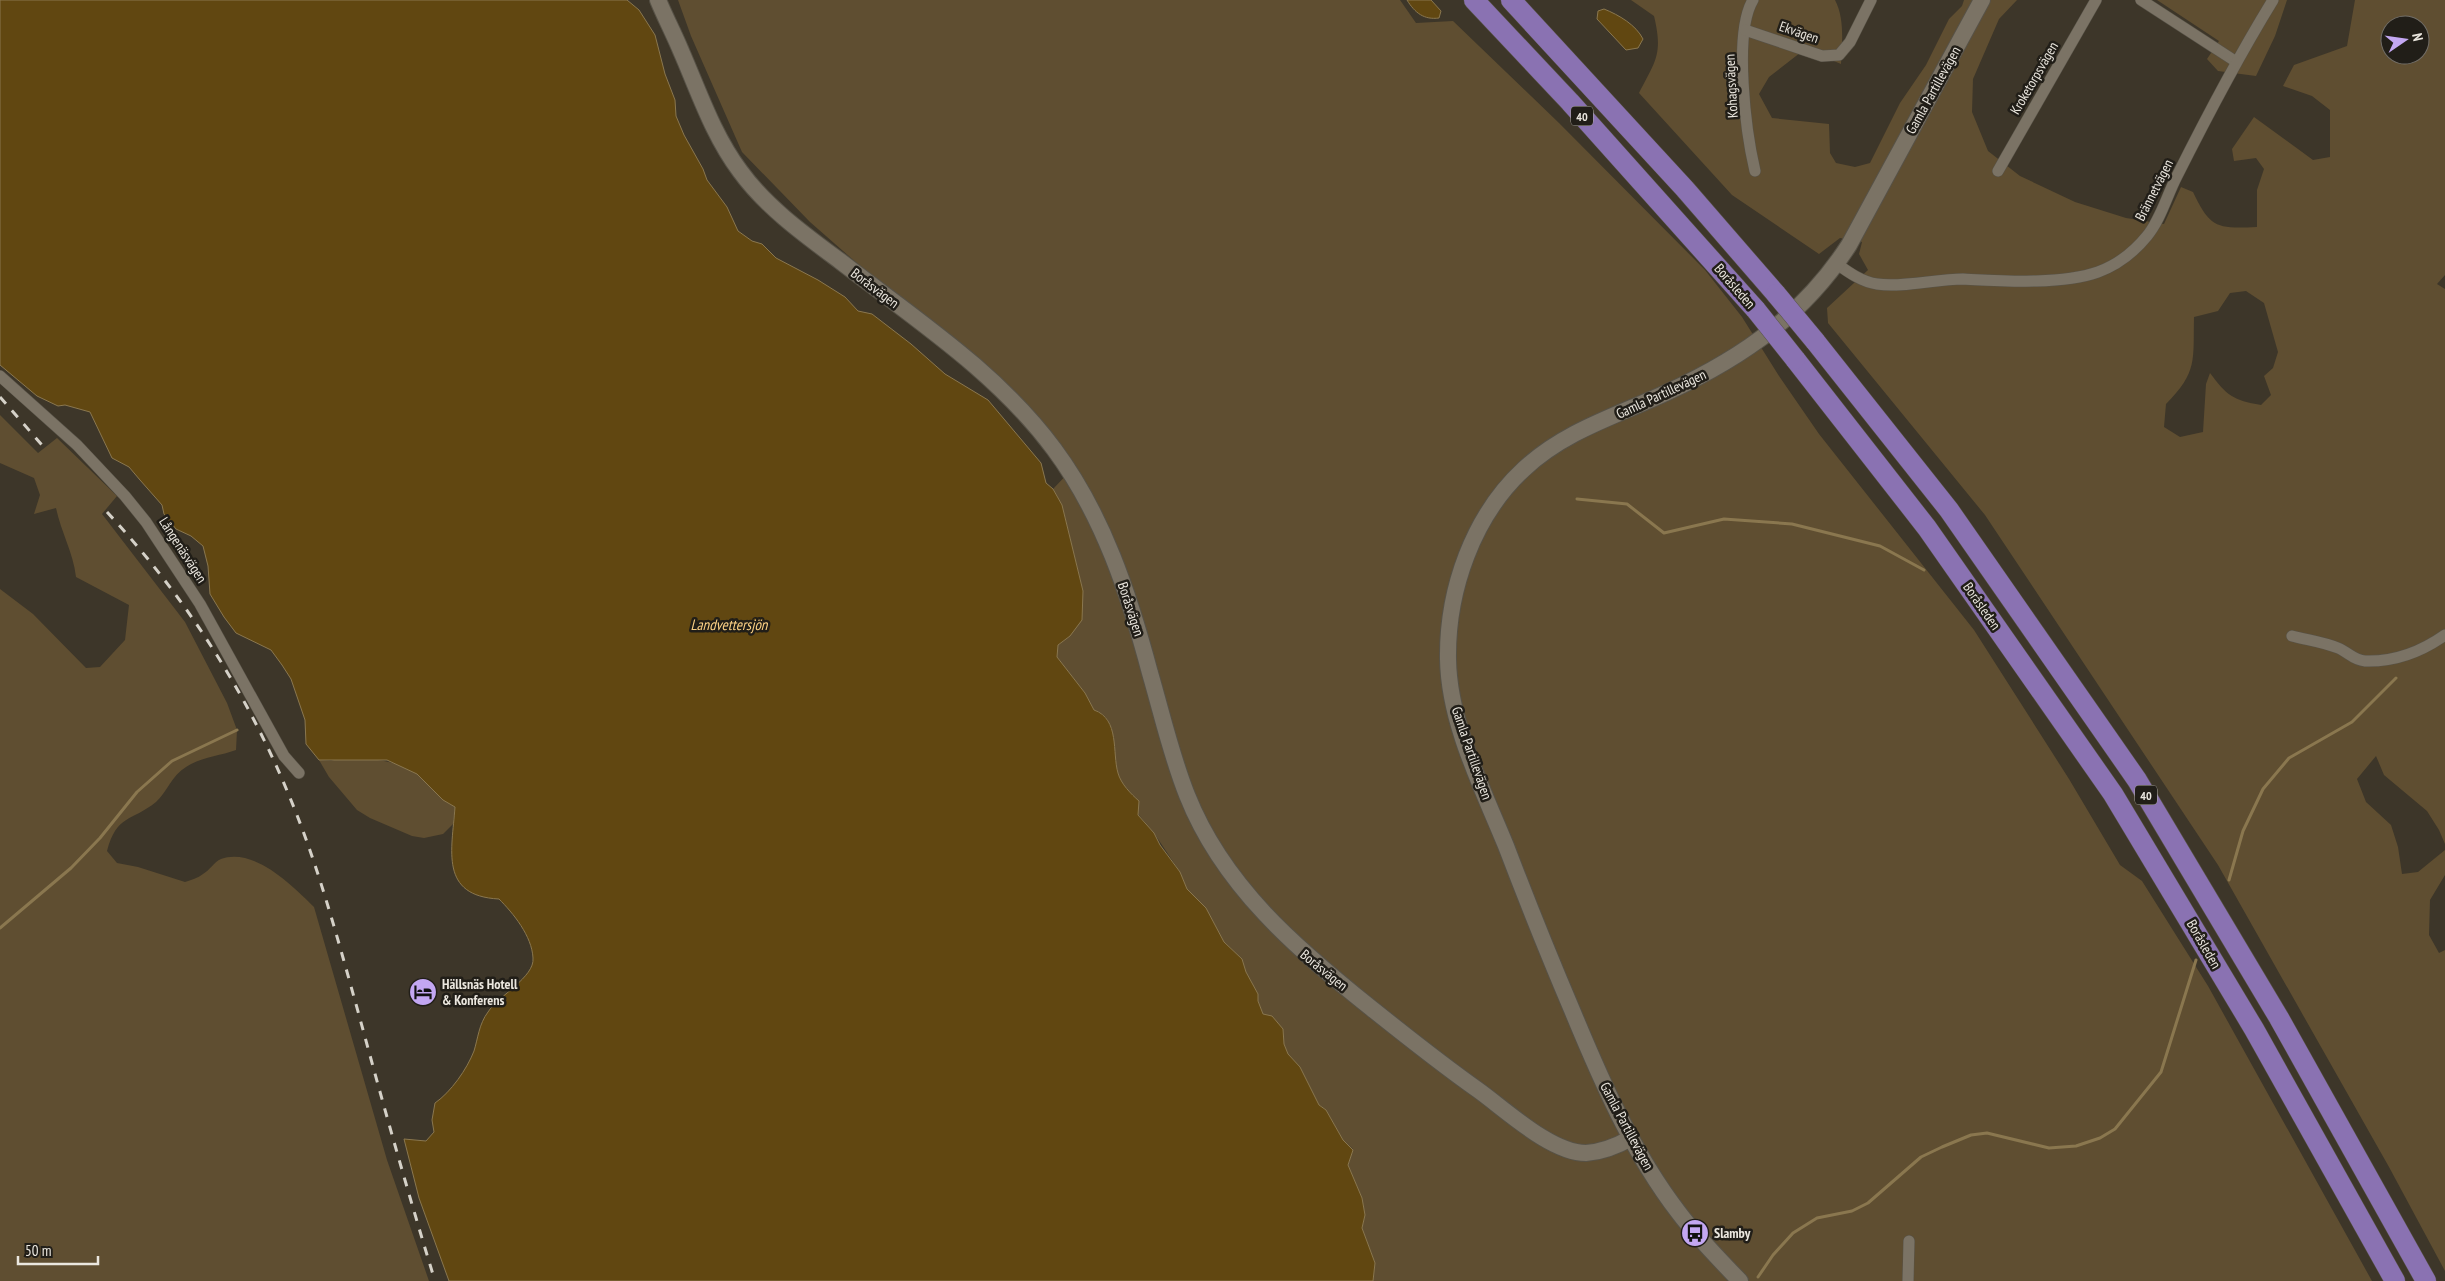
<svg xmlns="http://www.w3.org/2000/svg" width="2445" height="1281" viewBox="0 0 2445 1281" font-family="'PT Sans Narrow',sans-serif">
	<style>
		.green { fill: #5f4e31; fill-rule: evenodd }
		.water { fill: #614711; stroke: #8a774f }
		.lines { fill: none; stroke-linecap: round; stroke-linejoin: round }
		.stream { stroke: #8a774f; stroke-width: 3 }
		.street-casing { stroke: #575247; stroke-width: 12 }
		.secondary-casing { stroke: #575247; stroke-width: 18 }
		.highway-casing { stroke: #575247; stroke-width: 21 }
		.street { stroke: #7b7365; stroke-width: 11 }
		.secondary { stroke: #7b7365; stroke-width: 16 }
		.highway { stroke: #8a72b2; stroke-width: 20 }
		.rail { stroke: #d5d1c8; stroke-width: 3; stroke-dasharray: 9 9; stroke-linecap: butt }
		.highway-bridge-casing { stroke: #575247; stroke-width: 21; stroke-linecap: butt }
		.highway-bridge { stroke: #8a72b2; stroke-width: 20 }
		.labels { text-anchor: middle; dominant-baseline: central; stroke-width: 5; stroke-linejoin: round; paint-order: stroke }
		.shield { fill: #211e18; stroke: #aeaba3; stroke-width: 1 }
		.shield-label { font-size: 12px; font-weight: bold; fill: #ebe7df }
		.street-label { font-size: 14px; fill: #ebe7df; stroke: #211e18 }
		.poi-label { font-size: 14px; font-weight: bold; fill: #ebe7df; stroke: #211e18; text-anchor: start }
		.water-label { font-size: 15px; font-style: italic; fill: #fbd084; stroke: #211e18 }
	</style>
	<rect width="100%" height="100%" fill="#3d3629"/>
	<g class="green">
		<path d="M678 0H1400L1416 23 1453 21 1559 123 1705 270 1742 317 1779 376 1819 434 1974 630 2069 779 2120 865 2142 881 2208 986 2372 1281H1373L1375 1263 1362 1228 1365 1215 1362 1198 1348 1165 1353 1149 1343 1140 1326 1110 1319 1105 1300 1067 1288 1054 1284 1044 1283 1029 1263 1014 1258 1001V994L1246 972 1242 959 1224 942 1206 908 1187 889 1180 872 1154 833 1138 814 1139 801C1131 794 1121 784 1118 773 1112 753 1120 718 1094 710L1085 693 1057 657 1058 645 1070 636 1083 591 1062 505 1053 489 1074 467 875 279 810 222 742 152 691 36Z"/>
		<path d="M1631 0H1835C1845 19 1842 44 1841 64L1805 49 1769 77 1759 94 1772 118 1829 124 1830 153 1836 163 1855 167 1870 163 1900 103 1926 65 1949 19 1962 6 1964 0H2017L1999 19 1973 79 1972 112 1988 151 2020 176 2075 202 2126 218 2164 224 2181 187 2193 192C2210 228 2217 229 2257 227V190L2264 169 2256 158 2234 161 2232 149 2254 117 2313 160 2330 157V110L2312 96 2283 86 2294 65 2347 46 2355 0H2445V275L2437 284 2445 289V844L2439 830 2427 811 2384 775 2376 756 2357 779 2366 802 2391 825 2398 847 2402 874 2418 872 2445 850V875L2430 900 2429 935 2439 953 2445 950V1271L2389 1167 2218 865 1985 515 1828 323 1827 308 1868 270 1859 254 1862 242 1840 238 1819 254 1732 195 1639 93C1656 60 1663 54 1654 16ZM2390 25H2420V55H2390ZM2246 291 2264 303 2278 352 2273 368 2264 376 2271 395 2261 405C2233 400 2227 396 2210 373L2206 384 2203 432 2180 437 2164 427 2166 404C2198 372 2193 360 2194 317L2218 311 2230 293Z"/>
		<path d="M2157 0H2287L2275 36 2256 76 2218 71 2207 59 2219 41Z"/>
		<path d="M0 415 38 453 57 438 117 496 102 514 185 622 227 703 237 730 236 750C220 756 201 757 186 767 172 775 167 792 156 802 131 822 117 814 107 851L117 863 138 867 185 882C191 880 198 878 203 874 210 870 214 862 221 859 254 847 293 886 314 907L387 1160 429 1281H0V589L33 614 86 668 100 667 125 640 129 605 76 577C73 552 61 532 56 508L34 514 40 495 34 478 0 463Z"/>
		<path d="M340 758C370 759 398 758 423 778 434 788 441 799 455 807L453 824 443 834 424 838 412 836 370 818 357 810 329 777 319 760 331 761Z"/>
	</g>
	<g class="water">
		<path d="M0 0H627L639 10 655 35 665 74 675 100 676 116 684 135 703 169 707 180 727 207 738 231 752 241 762 244 776 258 818 280 845 297 858 311 872 314 911 344 945 374 988 400 1041 463 1046 483 1053 489 1062 505 1083 591 1082 620 1070 636 1058 645 1057 657 1085 693 1094 710C1120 719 1112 753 1118 773 1121 784 1131 794 1139 801L1138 815 1154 833 1160 845 1180 872 1187 889 1206 908 1224 942 1242 959 1246 972 1258 994V1001L1263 1014 1272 1016 1283 1029 1284 1044 1288 1054 1300 1067 1319 1105 1326 1110 1343 1140 1353 1150 1348 1165 1362 1198 1365 1215 1362 1228 1375 1263 1373 1281H449L419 1198 404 1139 426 1141 434 1132 432 1120 435 1103C451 1092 467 1069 474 1051 478 1038 479 1024 488 1012 498 996 535 977 533 958 532 936 513 913 499 899 439 896 452 850 455 807L443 800 417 774 387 760H319L306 744 305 720 291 679 282 665 271 650 236 633 224 617 210 594 208 566 203 546 191 536 176 529 164 514 162 505 140 480 129 467 112 458 90 412 65 405 58 406 37 396 0 365Z"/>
		<path d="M1407 0H1431L1441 11 1439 18C1424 20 1415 13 1407 0Z"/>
		<path d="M1604 9C1619 15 1636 25 1643 39L1638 48 1626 50 1597 19 1598 11Z"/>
	</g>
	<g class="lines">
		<g class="stream">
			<path d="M1577 499 1627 504 1664 533 1724 519 1792 524 1880 546 1924 570"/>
			<path d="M2229 880 2243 831 2263 789 2289 758 2352 722 2396 678"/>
			<path d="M0 928 71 868 100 838 137 792 172 761 237 730"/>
			<path d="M1758 1277 1773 1255 1793 1233 1817 1218 1852 1211 1868 1203 1921 1157 1942 1147 1971 1135 1987 1133 2049 1148 2076 1146 2100 1138 2115 1129 2161 1072 2196 960"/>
		</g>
		<g class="street-casing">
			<g id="street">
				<path d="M1753 0C1733 33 1746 133 1755 171"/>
				<path d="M2141 0 2235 61"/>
				<path d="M1745 30 1822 56 1839 55 1850 42 1871 0"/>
				<path d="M1998 171 2096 0"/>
				<path d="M1837 264C1848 272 1862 282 1877 284 1902 288 1936 279 1963 279 2003 281 2061 285 2098 272 2117 265 2134 252 2147 236 2161 219 2167 195 2177 176 2207 116 2238 57 2273 0"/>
				<path d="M0 376 77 445 125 496 146 522 200 604 284 756 299 773"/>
				<path d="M2292 636C2307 640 2323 642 2338 648 2348 652 2353 660 2365 661 2395 662 2421 652 2445 635"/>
				<path d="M1908 1281 1909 1241"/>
			</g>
		</g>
		<g class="secondary-casing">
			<g id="secondary">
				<path d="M658 0C665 17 674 34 681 51 699 92 713 135 740 171 766 207 805 235 840 261 915 319 997 372 1054 449 1103 515 1129 594 1150 673 1162 714 1171 755 1187 795 1223 886 1296 948 1371 1008 1406 1036 1441 1064 1478 1090 1506 1110 1551 1153 1586 1153 1602 1152 1617 1146 1631 1138"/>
				<path d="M1740 1281C1719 1259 1697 1237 1679 1213 1632 1152 1601 1080 1572 1010 1549 956 1527 901 1506 846 1482 787 1449 723 1448 659 1447 590 1473 516 1524 469 1560 435 1606 419 1650 400 1731 365 1800 321 1849 245L1982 0"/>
			</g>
		</g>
		<g class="highway-casing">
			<g id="highway">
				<path d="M1474 0 1570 102 1756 310"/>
				<path d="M1511 0 1685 189 1776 294"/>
				<path d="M1815 341 1949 510 2137 780 2279 1018 2426 1281"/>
				<path d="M1795 359 1927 528 2113 794 2254 1029 2395 1281"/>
			</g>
		</g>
		<use href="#street" class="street"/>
		<use href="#secondary" class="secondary"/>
		<use href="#highway" class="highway"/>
		<g class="rail">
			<path d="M0 397 42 445"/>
			<path d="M107 512C183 594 245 689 288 793 318 864 338 940 359 1015 383 1104 408 1193 435 1281"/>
		</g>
		<g class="highway-bridge-casing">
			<g id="highway-bridge">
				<path d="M1776 294 1815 341"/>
				<path d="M1756 310 1795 359"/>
			</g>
		</g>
		<use href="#highway-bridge" class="highway-bridge"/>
	</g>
	<defs>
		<g id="hotel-disc" transform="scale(1.4375)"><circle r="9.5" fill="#c3a7f2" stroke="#211e18"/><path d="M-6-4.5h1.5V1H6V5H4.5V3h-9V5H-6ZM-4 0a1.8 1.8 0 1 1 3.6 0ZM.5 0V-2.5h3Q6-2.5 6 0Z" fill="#111"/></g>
		<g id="bus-disc" transform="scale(1.4375)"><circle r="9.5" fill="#c3a7f2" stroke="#211e18"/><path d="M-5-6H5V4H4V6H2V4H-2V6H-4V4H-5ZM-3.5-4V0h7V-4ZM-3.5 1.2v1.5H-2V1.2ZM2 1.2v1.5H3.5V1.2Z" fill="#111"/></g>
	</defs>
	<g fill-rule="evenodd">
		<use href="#hotel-disc" x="423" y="992"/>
		<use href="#bus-disc" x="1695" y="1233"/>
	</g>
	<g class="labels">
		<g class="shield">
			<rect x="1571" y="106.5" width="22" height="19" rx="4"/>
			<rect x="2135" y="785.5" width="22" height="19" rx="4"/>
		</g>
		<g class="shield-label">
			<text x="1582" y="116">40</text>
			<text x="2146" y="795">40</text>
		</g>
		<g class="street-label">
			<text transform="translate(1799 32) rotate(19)">Ekvägen</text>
			<text transform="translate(2034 78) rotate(-60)">Kroketorpsvägen</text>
			<text transform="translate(1731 86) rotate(-93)">Kohagsvägen</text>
			<text transform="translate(1933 90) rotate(-61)">Gamla Partillevägen</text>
			<text transform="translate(2154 190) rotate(-63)">Brännetvägen</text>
			<text transform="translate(1735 286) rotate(49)">Boråsleden</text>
			<text transform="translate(875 288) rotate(37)">Boråsvägen</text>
			<text transform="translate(1661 394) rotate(-25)">Gamla Partillevägen</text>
			<text transform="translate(183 550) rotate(57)">Långenäsvägen</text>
			<text transform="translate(1982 606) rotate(55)">Boråsleden</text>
			<text transform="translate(1131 609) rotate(72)">Boråsvägen</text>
			<text transform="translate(1472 753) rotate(71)">Gamla Partillevägen</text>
			<text transform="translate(2204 944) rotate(60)">Boråsleden</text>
			<text transform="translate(1324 970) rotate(39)">Boråsvägen</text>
			<text transform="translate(1627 1126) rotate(62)">Gamla Partillevägen</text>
		</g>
		<g class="poi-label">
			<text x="442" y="984">Hällsnäs Hotell<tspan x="442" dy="16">&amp; Konferens</tspan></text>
			<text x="1714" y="1233">Slamby</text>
		</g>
		<g class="water-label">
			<text x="729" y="624">Landvettersjön</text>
		</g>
	</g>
	<g transform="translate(2405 40) rotate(77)"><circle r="24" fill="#211e18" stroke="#726e68"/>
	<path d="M0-4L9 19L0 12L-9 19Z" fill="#c3a7f2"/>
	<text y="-8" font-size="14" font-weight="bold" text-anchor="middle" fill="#ebe7df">N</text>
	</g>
	<path d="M18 1256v8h80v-8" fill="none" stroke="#ebe7df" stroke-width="2.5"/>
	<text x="25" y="1256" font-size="15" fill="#ebe7df" stroke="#211e18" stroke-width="4" paint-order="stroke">50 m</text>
</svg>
